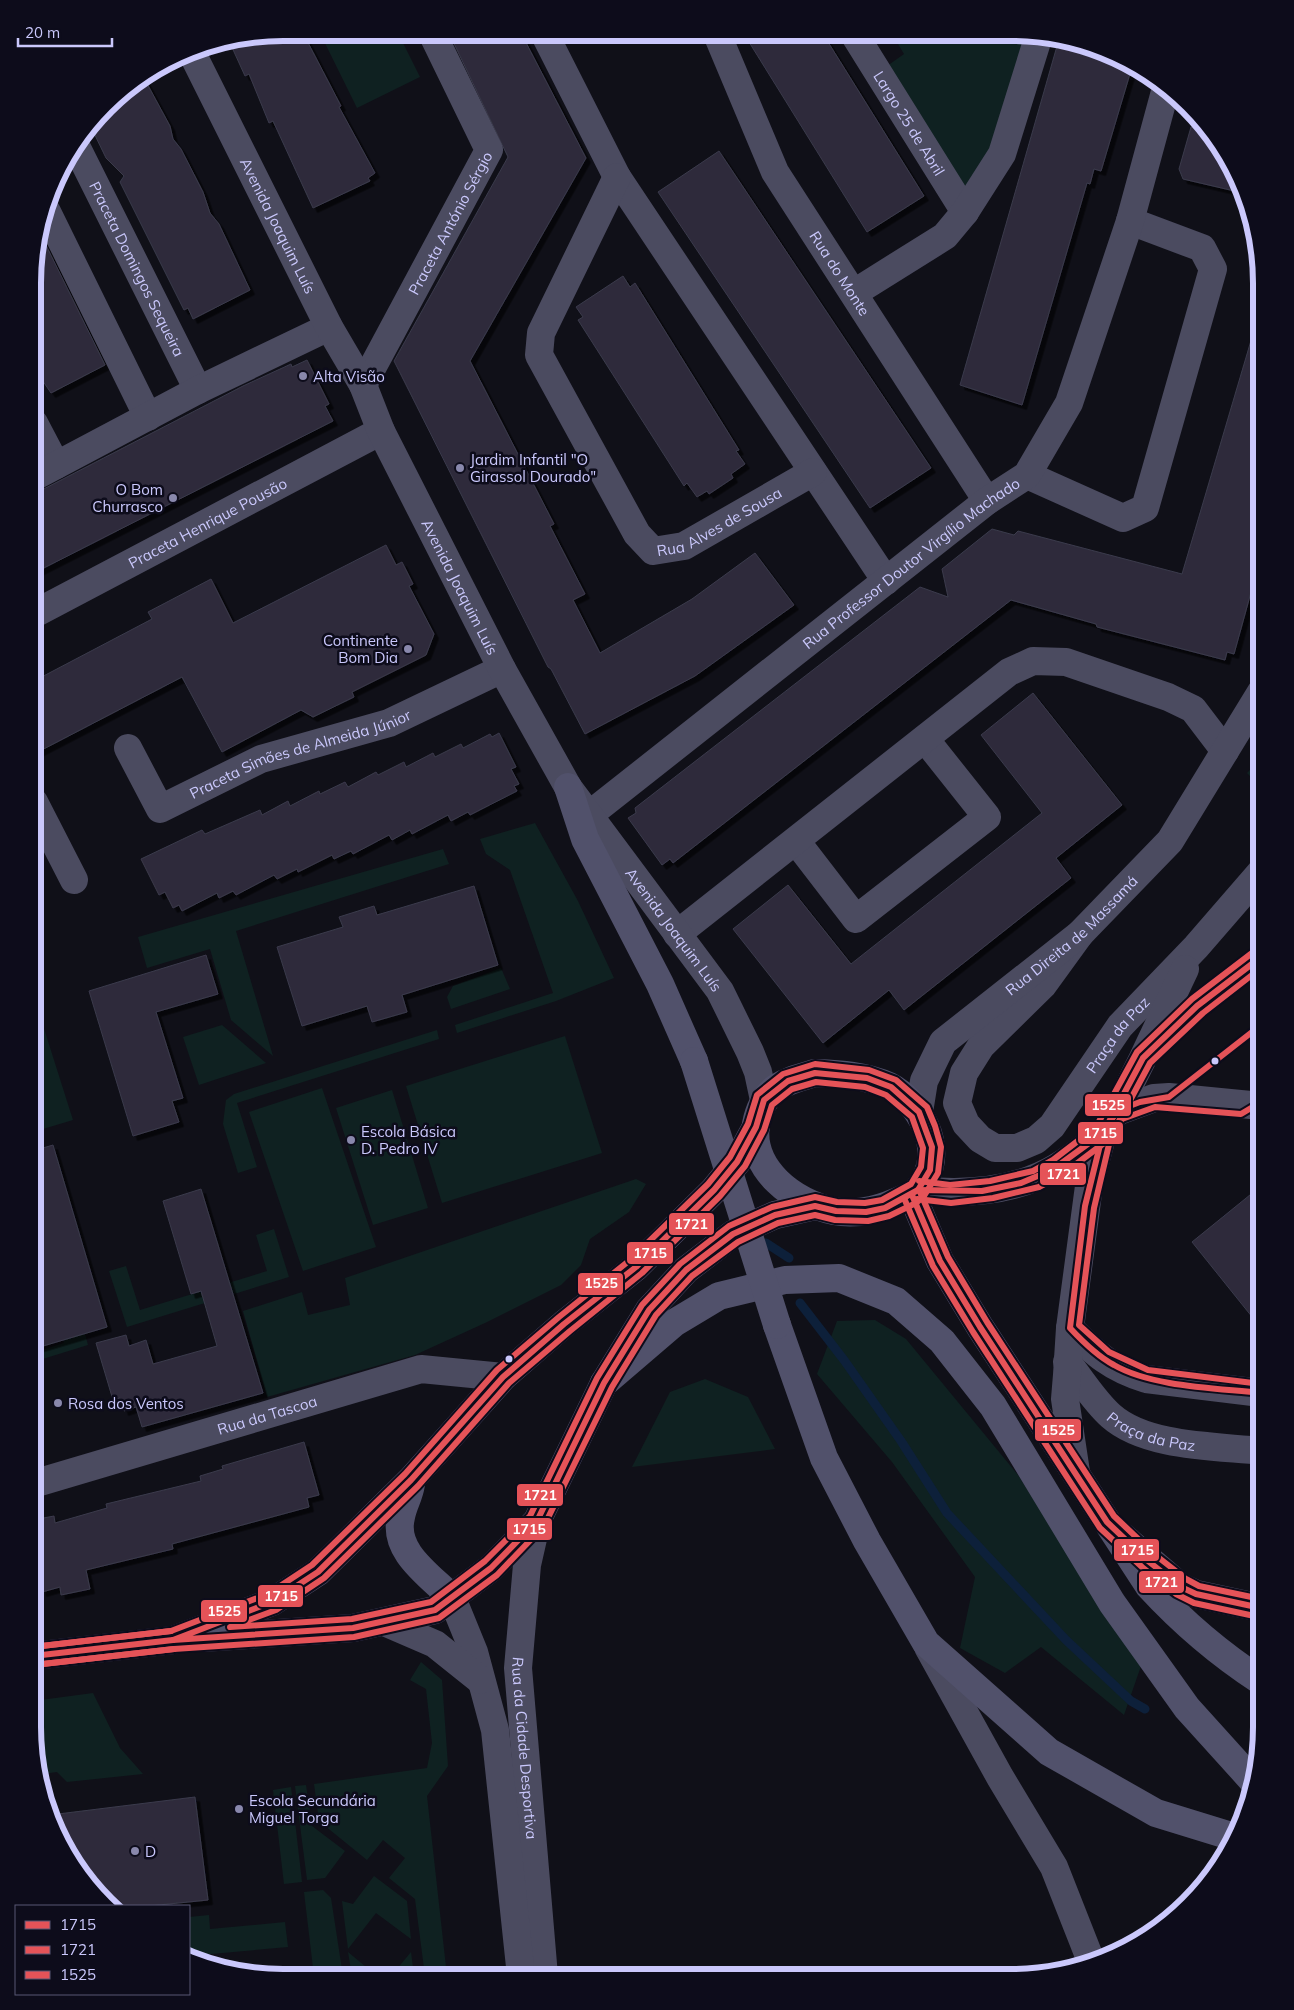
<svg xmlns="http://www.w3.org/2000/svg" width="1294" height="2010" viewBox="0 0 1294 2010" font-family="Mulish,sans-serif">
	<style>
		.green { fill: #0f2121 }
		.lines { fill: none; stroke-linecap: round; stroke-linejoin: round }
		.stream { stroke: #0d203a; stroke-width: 9 }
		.building { fill: #2d2c3a; stroke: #3b3a4c; filter: url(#shadow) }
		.minor { stroke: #4b4b60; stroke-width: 28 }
		.tertiary { stroke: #4b4b60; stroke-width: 28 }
		.secondary { stroke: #51516b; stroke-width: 28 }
		.secondary-bridge { stroke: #51516b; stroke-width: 28 }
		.bus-1-casing { stroke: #0d0c1b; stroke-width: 10 }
		.bus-2-casing { stroke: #0d0c1b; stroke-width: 10 }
		.bus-3-casing { stroke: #0d0c1b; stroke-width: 10 }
		.bus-1 { stroke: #e55358; stroke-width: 6 }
		.bus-2 { stroke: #e55358; stroke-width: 6 }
		.bus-3 { stroke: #e55358; stroke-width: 6 }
		.poi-dot { fill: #8988ac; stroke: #0d0c1b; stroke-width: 2 }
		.bus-dot { fill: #cac8fc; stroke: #0d0c1b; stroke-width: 2 }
		.labels { text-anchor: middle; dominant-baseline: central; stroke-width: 5; stroke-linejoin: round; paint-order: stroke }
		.street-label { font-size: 15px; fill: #cac8fc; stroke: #0d0c1b }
		.poi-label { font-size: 15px; fill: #cac8fc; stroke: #0d0c1b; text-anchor: start }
		.rim { fill: none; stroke: #cac8fc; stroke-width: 6 }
		.line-badge { stroke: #0d0c1b; stroke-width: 2 }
		.badge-label { font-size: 14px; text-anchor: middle; font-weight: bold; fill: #fff }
	</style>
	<defs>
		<filter id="shadow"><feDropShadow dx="4.5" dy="4.5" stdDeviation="0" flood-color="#0009"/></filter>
	</defs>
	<rect width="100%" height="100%" fill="#101018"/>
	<g class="green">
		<path d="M320 33H398L420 77 357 108Z"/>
		<path d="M892 34 1029 35 996 145 966 190 887 66 904 54Z"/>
		<path d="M1261 758V788L1247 773Z"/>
		<path d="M535 823 578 901 614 978 556 1001 457 1033 455 1025 553 993 510 870 486 854 480 839Z"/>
		<path d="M443 849 449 864 236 931 273 1056 231 1020 210 949 147 968 138 937Z"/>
		<path d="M501 968 510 989 451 1009 447 997 453 986Z"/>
		<path d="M34 997 73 1120 33 1132Z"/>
		<path d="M222 1025 266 1063 199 1085 183 1037Z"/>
		<path d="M437 1030 439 1039 237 1103 257 1167 238 1173 223 1124 226 1100 234 1094Z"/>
		<path d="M565 1036 602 1153 442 1203 406 1086Z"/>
		<path d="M322 1088 376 1247 303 1271 249 1112Z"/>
		<path d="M392 1090 428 1208 373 1225 336 1108Z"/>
		<path d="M636 1179 646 1184 629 1212 590 1239 581 1265 561 1285 485 1323 415 1355 267 1397 243 1311 302 1292 308 1315 350 1305 345 1278Z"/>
		<path d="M55 1224 88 1345 33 1362V1353L64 1343 41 1268Z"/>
		<path d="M274 1229 289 1277 127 1327 109 1271 126 1266 140 1310 267 1271 256 1235Z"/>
		<path d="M875 1320 906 1339 1018 1475 1141 1666 1124 1715 1041 1647 1005 1673 960 1648 975 1577 892 1462 817 1374 837 1321Z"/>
		<path d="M705 1379 748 1397 775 1449 632 1467 670 1392Z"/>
		<path d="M421 1662 442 1680 448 1766 427 1796 447 1976H425L415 1899 389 1878 405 1858 383 1840 367 1860 319 1821 314 1784 427 1768 432 1743 426 1689 410 1680Z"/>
		<path d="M93 1693 120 1748 143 1774 67 1782 57 1772 42 1774 33 1726V1701Z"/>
		<path d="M306 1785 312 1826 345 1851 325 1878 307 1880 295 1786Z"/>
		<path d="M291 1787 302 1882 284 1884 273 1790Z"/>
		<path d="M374 1876 407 1901 411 1939 376 1913 348 1949 342 1901 353 1904Z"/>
		<path d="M323 1890 331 1898 343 1976H314L304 1892Z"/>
		<path d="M209 1915 210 1929 285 1922 288 1947 189 1956V1917Z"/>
		<path d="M348 1952 377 1976H352Z"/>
		<path d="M411 1952 414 1976H391Z"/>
	</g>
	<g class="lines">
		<g class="stream">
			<path d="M766 1243 789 1258"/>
			<path d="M800 1303 844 1360 901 1441 947 1513 1066 1640 1131 1701 1145 1709"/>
		</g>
	</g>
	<g class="building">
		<path d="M284 32 303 33 341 106 339 107 375 173 368 178 370 181 313 208 273 121 269 123 249 74 245 76 230 43Z"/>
		<path d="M449 33H521L586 158 470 361 554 524 550 526 585 594 573 600 600 653 692 599 755 553 794 605 695 676 585 734 551 669 548 667 394 361 508 157Z"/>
		<path d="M744 34H823L924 196 867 232Z"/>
		<path d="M1059 39 1106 52 1132 67 1101 171 1094 169 1090 184 1087 183 1022 405 960 385Z"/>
		<path d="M144 78 170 126 173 139 181 149 203 192 210 213 219 224 250 290 193 319 188 308 184 310 120 182 124 176 106 158 92 129 118 95Z"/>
		<path d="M1198 119 1209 130 1242 187 1243 193 1183 179 1179 169 1191 127 1195 128Z"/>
		<path d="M719 151 931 468 870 508 658 192Z"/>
		<path d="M40 233 105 365 51 393 34 368 35 251Z"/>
		<path d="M623 276 630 287 635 283 739 450 736 451 745 464 731 474 733 478 709 494 707 491 697 497 687 483 684 486 578 320 583 317 576 307Z"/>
		<path d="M1255 327 1261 328V556L1234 654 1227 652 1225 660 1097 627 1096 624 1011 600 673 863 670 859 662 865 628 818 636 813 635 808 920 587 948 597 942 569 992 529 1014 535 1018 531 1182 574Z"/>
		<path d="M307 360 329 404 325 406 333 421 34 573V494L243 386 291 364 292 367Z"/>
		<path d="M386 545 396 565 402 562 413 584 409 586 434 634 426 655 352 692 354 697 313 717 301 710 222 752 182 677 34 754V681L152 619 148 612 211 579 233 623Z"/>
		<path d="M1033 693 1122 805 1056 858 1071 878 904 1010 889 990 823 1043 733 929 788 885 851 964 1042 813 981 735Z"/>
		<path d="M499 733 516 767 511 769 519 784 514 786 517 791 470 815 468 812 451 821 448 815 412 834 410 830 392 840 389 835 353 854 351 851 334 859 332 855 298 872 297 869 277 879 274 875 236 895 233 891 219 898 217 893 182 911 179 905 173 908 165 892 159 895 141 859 202 830 205 834 260 810 262 815 288 801 290 806 319 791 320 794 345 782 348 787 376 772 378 775 404 762 406 767 433 753 435 757 461 744 463 748 490 734 492 737Z"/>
		<path d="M474 886 498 965 402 995 407 1012 372 1022 367 1006 302 1026 277 947 343 927 339 917 374 906 377 915Z"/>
		<path d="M206 955 218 994 156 1012 183 1098 172 1101 179 1122 133 1136 89 991Z"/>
		<path d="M53 1145 107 1327 33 1349V1151Z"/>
		<path d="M1261 1186V1328L1192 1242Z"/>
		<path d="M201 1189 263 1393 142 1427 136 1407 124 1411 120 1398 113 1400 96 1343 126 1335 129 1346 146 1340 153 1364 217 1346 201 1291 191 1294 163 1201Z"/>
		<path d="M304 1442 319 1495 307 1498 309 1507 172 1544 173 1549 86 1570 90 1589 61 1595 60 1587 42 1592 33 1539V1520L54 1516 55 1523 107 1508 106 1504 201 1481 200 1476 223 1469 222 1466Z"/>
		<path d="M195 1797 208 1900 149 1906H111L85 1880 52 1823 50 1815Z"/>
	</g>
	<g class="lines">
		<g class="minor">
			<path d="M544 33 617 177 886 581"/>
			<path id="s1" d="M717 34 775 172 987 501"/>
			<path id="s2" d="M854 34 965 212"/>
			<path id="s3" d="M77 148 198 390"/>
			<path id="s4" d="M617 177 541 333 539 355 637 534 653 551 684 546 813 472"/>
			<path d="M47 212 148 417"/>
			<path d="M854 293 945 236 965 212 1002 154 1039 35"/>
			<path id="s5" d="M363 385 489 150 432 33"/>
			<path d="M34 423 56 465"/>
			<path d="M1027 475 1123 518 1145 508 1213 269 1202 248 1130 221"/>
			<path d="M34 477 198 390 329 327"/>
			<path id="s6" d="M34 614 381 431"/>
			<path id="s7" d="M128 748 160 809 261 759 389 723 502 669"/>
			<path d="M34 802 74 880"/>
			<path id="s8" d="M589 815 987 501 1027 475 1069 403 1130 221 1166 88"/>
			<path d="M796 841 856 919 987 817 925 739"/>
			<path d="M677 934 1009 672 1033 661 1066 662 1168 697 1193 709 1225 751"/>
			<path id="s9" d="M33 1484 421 1369 503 1377"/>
		</g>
		<g class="tertiary">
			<path id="s10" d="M191 51 329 327 363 385 381 431 502 669 568 787 720 991 750 1052 758 1072 764 1100"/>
			<path id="s11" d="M1080 934 1043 985 981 1046 964 1073 957 1103 966 1124 980 1139 995 1148H1017L1036 1140 1052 1126 1120 1026 1196 947 1261 872"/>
			<path id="s12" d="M919 1112 924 1081 943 1042 1080 934 1170 841 1261 692"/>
			<path d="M1116 1112 1154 1098 1169 1097 1261 1106"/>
			<path d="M918 1190C965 1195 1015 1192 1057 1167 1073 1158 1088 1144 1103 1133"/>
			<path d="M1070 1328C1095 1354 1111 1368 1146 1379L1261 1393"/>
			<path id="s13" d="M1067 1362C1081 1379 1094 1401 1111 1416 1146 1447 1215 1446 1261 1451"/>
			<path d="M1076 1472 1065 1399 1067 1375 1070 1328 1089 1186 1103 1133 1116 1112 1143 1058 1185 969"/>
			<path id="s14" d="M537 1521 527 1565 518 1668 544 1976"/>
			<path d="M1122 1536 1181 1587 1196 1594 1261 1608"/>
			<path d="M452 1598 474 1652 495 1730 521 1976"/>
			<path d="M384 1622 435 1644 480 1680"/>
			<path d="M928 1647 1000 1777 1054 1867 1091 1961"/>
		</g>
		<g class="secondary">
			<path d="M568 787 585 839 660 984 694 1061"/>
			<path d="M815 1073C840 1074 865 1075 889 1086 920 1102 943 1146 925 1179 920 1187 917 1193 907 1197 884 1208 860 1216 834 1211 794 1203 749 1169 756 1124 759 1109 764 1097 776 1088 788 1080 801 1077 815 1073Z"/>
			<path d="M912 1195 940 1261 980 1327 1149 1586C1184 1624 1218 1653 1261 1681"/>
			<path d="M777 1325 824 1458 867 1541 926 1643 1049 1752 1156 1813 1234 1837"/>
			<path d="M604 1383 674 1323 719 1296 785 1280 839 1278 896 1301 942 1341 993 1406 1112 1603 1187 1708 1252 1780"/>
			<path d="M411 1484C409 1497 403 1505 401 1517 392 1552 431 1576 452 1598"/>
			<path d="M202 1638 353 1628 435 1610 491 1568 537 1521 604 1383 649 1310 686 1270 733 1234 775 1215 815 1206"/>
			<path d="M33 1656 173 1640 272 1602 318 1572 411 1480 503 1377 564 1324 636 1267 714 1190 737 1162 756 1127"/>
		</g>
		<path class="secondary-bridge" d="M694 1061 777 1325"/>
		<g class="bus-1-casing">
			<g id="bus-1">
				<path d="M1261 957 1197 1006 1143 1058 1103 1133 1085 1206 1070 1328C1083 1342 1097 1356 1114 1365 1152 1387 1217 1388 1261 1393"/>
				<path d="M815 1073 867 1078 891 1087 919 1112 932 1147 930 1170 918 1190 885 1208 866 1212 836 1211 815 1206 775 1215 733 1234 686 1270 649 1310 604 1383 537 1521 491 1568 435 1610 353 1628 173 1640 272 1602 318 1572 411 1480 503 1377 564 1324 636 1267 714 1190 737 1162 756 1127 764 1100 788 1081Z"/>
				<path d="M918 1190 982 1191 1021 1183 1040 1175 1059 1165 1096 1138 1119 1110 1140 1102 1169 1097 1261 1025"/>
				<path d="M912 1195 940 1261 980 1327 1107 1522 1148 1561 1181 1587 1196 1594 1261 1608"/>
				<path d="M33 1656 173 1640"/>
			</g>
		</g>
		<g class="bus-2-casing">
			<g id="bus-2">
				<path d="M816 1082 865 1087 886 1095 912 1117 923 1148 921 1167 911 1184 882 1200 865 1203 837 1202 815 1197 772 1207 729 1226 680 1264 642 1305 597 1378 530 1516 485 1561 431 1602 352 1619 230 1627 276 1610 324 1578 418 1486 509 1383 570 1331 642 1273 720 1196 745 1166 764 1130 772 1105 792 1089Z"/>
				<path d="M904 1198 933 1266 973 1332 1100 1528 1142 1567 1176 1594 1194 1603 1259 1617"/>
				<path d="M917 1199 951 1203 993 1198 1039 1187 1063 1174 1108 1140 1122 1119 1155 1107 1241 1114 1261 1102"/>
				<path d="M1261 1384 1148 1370 1109 1352 1079 1325 1094 1208 1111 1136 1150 1063 1203 1013 1261 968"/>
				<path d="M33 1647 171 1631"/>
				<path d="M34 1665 174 1649"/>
			</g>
		</g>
		<g class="bus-3-casing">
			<g id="bus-3">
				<path d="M919 1181 950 1185 990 1181 1033 1171 1053 1160 1096 1127 1137 1052 1192 999 1256 950"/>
				<path d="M920 1192 948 1257 987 1322 1114 1516 1154 1554 1186 1579 1199 1586 1261 1599"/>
				<path d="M33 1647 171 1631 268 1594 312 1565 405 1474 497 1370 559 1317 630 1260 708 1184 730 1157 748 1124 757 1095 783 1074 815 1064 869 1070 896 1080 927 1107 935 1126 941 1147 938 1173 924 1196 916 1203 889 1216 868 1221 835 1220 815 1215 778 1223 738 1242 692 1276 656 1315 612 1387 544 1526 497 1575 439 1618 354 1637 174 1649 34 1665"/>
			</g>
		</g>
		<use href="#bus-1" class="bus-1"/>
		<use href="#bus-2" class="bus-2"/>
		<use href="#bus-3" class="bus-3"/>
	</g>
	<g class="poi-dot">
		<circle cx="303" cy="376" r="5"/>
		<circle cx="460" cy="468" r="5"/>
		<circle cx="173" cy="498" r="5"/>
		<circle cx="408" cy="649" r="5"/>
		<circle cx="351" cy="1140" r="5"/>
		<circle cx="58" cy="1403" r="5"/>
		<circle cx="239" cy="1809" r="5"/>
		<circle cx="135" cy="1851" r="5"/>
	</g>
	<g class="bus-dot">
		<circle cx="1215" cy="1061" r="4.5"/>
		<circle cx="509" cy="1359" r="4.5"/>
	</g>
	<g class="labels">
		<g class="street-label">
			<text stroke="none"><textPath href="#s2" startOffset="105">Largo 25 de Abril</textPath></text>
			<text stroke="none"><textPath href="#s5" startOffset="184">Praceta António Sérgio</textPath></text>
			<text stroke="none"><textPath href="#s10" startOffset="195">Avenida Joaquim Luís</textPath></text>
			<text stroke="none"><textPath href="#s3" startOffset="135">Praceta Domingos Sequeira</textPath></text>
			<text stroke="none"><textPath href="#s1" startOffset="270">Rua do Monte</textPath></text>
			<text stroke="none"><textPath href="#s4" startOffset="496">Rua Alves de Sousa</textPath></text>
			<text stroke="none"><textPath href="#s6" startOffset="196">Praceta Henrique Pousão</textPath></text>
			<text stroke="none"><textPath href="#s8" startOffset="409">Rua Professor Doutor Virgílio Machado</textPath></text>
			<text stroke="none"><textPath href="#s10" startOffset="600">Avenida Joaquim Luís</textPath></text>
			<text stroke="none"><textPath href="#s7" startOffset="220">Praceta Simões de Almeida Júnior</textPath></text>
			<text stroke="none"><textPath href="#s10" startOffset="1005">Avenida Joaquim Luís</textPath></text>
			<text stroke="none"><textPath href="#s12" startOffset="242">Rua Direita de Massamá</textPath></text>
			<text stroke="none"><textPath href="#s11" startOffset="450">Praça da Paz</textPath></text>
			<text stroke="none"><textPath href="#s9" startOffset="244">Rua da Tascoa</textPath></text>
			<text stroke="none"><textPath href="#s13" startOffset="114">Praça da Paz</textPath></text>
			<text stroke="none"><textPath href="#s14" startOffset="229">Rua da Cidade Desportiva</textPath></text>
		</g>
		<g class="poi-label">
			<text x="313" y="376">Alta Visão</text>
			<text x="470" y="459">Jardim Infantil "O<tspan x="470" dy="17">Girassol Dourado"</tspan></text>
			<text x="163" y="489" text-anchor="end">O Bom<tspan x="163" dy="17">Churrasco</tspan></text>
			<text x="398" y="640" text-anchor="end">Continente<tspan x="398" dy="17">Bom Dia</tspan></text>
			<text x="361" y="1131">Escola Básica<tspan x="361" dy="17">D. Pedro IV</tspan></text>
			<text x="68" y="1403">Rosa dos Ventos</text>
			<text x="249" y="1800">Escola Secundária<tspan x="249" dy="17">Miguel Torga</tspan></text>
			<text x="145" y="1851">D</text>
		</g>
	</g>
	<path d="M0 0H1294V2010H0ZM283 41H1011A242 242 0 0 1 1253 283V1727A242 242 0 0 1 1011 1969H283A242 242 0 0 1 41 1727V283A242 242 0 0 1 283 41Z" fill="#0d0c1b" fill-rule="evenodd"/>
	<path class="rim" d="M283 41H1011A242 242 0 0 1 1253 283V1727A242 242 0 0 1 1011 1969H283A242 242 0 0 1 41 1727V283A242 242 0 0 1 283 41Z"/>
	<g class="line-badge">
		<rect x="1084" y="1093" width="48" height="24" rx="5" fill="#e55358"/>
		<rect x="1077" y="1121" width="47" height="24" rx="5" fill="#e55358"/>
		<rect x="1039" y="1162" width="48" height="24" rx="5" fill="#e55358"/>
		<rect x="668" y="1212" width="47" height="24" rx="5" fill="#e55358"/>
		<rect x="626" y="1241" width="48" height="24" rx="5" fill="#e55358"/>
		<rect x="577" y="1272" width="47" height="24" rx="5" fill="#e55358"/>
		<rect x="1034" y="1418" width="48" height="24" rx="5" fill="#e55358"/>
		<rect x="516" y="1483" width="48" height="24" rx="5" fill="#e55358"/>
		<rect x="506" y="1517" width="47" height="24" rx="5" fill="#e55358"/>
		<rect x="1113" y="1538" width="47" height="24" rx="5" fill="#e55358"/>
		<rect x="1138" y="1570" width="47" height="24" rx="5" fill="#e55358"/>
		<rect x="257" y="1584" width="47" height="24" rx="5" fill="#e55358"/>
		<rect x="200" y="1599" width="48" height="24" rx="5" fill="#e55358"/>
	</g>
	<g class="badge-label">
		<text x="1108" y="1110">1525</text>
		<text x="1100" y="1138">1715</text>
		<text x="1063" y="1179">1721</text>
		<text x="691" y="1229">1721</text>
		<text x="650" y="1258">1715</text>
		<text x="601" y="1288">1525</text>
		<text x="1058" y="1435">1525</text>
		<text x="540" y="1500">1721</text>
		<text x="529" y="1534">1715</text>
		<text x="1137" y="1555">1715</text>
		<text x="1161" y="1587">1721</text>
		<text x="281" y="1601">1715</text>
		<text x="224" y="1616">1525</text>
	</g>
	<rect x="15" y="1905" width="175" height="90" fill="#0d0c1b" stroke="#595775"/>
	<rect x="25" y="1921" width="25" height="8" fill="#e55358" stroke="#595775"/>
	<text x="60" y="1930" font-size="15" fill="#cac8fc">1715</text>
	<rect x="25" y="1946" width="25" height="8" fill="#e55358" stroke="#595775"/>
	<text x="60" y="1955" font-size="15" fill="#cac8fc">1721</text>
	<rect x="25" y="1971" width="25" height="8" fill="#e55358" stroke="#595775"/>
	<text x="60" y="1980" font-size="15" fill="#cac8fc">1525</text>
	<path d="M18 38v8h94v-8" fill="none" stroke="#cac8fc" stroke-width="2.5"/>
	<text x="25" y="38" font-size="15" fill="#cac8fc" stroke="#0d0c1b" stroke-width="4" paint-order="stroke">20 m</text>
</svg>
